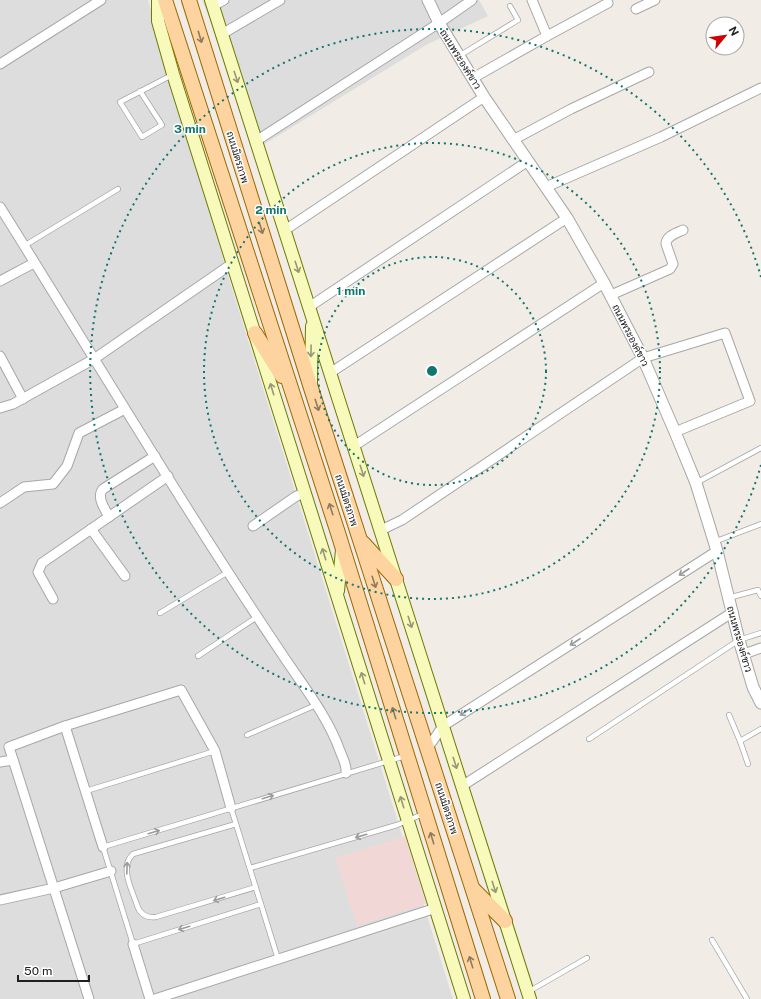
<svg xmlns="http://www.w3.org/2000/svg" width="761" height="999" viewBox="0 0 761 999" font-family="'Public Sans',Sarabun,sans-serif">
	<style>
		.residential { fill: #dedddd }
		.commercial { fill: #f1d7d6 }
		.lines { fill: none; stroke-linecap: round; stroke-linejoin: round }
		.service-casing { stroke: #a7a7a7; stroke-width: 6 }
		.minor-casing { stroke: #a7a7a7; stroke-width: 11 }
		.tertiary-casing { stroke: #a7a7a7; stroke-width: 13 }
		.secondary-casing { stroke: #6e7a04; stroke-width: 14 }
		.primary-casing { stroke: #9c6800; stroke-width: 16 }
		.service { stroke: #fff; stroke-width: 4.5 }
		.minor { stroke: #fff; stroke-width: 9 }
		.tertiary { stroke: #fff; stroke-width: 11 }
		.secondary { stroke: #f7fabb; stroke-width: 12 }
		.primary { stroke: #fdd49f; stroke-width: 14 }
		.oneway { stroke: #8e7a60 }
		.oneway2 { stroke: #969875 }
		.oneway3 { stroke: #9b9b9b }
		.ring { fill: none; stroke: #0f766e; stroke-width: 2; stroke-dasharray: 2 4 }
		.labels { text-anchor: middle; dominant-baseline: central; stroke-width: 3; stroke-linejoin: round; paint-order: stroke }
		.street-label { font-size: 10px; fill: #202020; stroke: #fff }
		.centre { fill: #0f766e; stroke: #fff; stroke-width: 2 }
		.ring-label { font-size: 12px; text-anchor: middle; font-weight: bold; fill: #0f766e; stroke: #fff; stroke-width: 3; stroke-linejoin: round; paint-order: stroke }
	</style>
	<rect width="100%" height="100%" fill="#f1ede6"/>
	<g class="residential">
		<path d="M0 0H148L230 282 453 999H0Z"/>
		<path d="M202 0H479L488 16 426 45 253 151 223 51Z"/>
	</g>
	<path class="commercial" d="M405 836 426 904 357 926 335 858Z"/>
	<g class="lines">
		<g class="service-casing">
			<g id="service">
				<path d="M459 56 518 20 510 6"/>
				<path d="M140 91 162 125 142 137 120 102 172 75"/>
				<path d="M24 246 118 189"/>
				<path d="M696 483 761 448"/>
				<path d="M714 542 761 524"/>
				<path d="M728 598 758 590 761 596"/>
				<path d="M160 613 228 572"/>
				<path d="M198 656 257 617"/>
				<path d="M729 715 740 741 748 764"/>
				<path d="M247 735 316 705"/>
				<path d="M589 739 739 640 761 633"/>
				<path d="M740 741 761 729"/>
				<path d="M86 791 215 751"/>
				<path d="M231 808 278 959"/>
				<path d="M236 824 133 854C119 867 132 890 137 905 140 915 147 918 156 917L256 887"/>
				<path d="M250 868 397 825 423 814"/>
				<path d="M261 904 133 944 103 847 405 756"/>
				<path d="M712 940 747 999"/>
				<path d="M528 992 587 958"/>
			</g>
		</g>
		<g class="minor-casing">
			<g id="minor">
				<path d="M213 6 224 0"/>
				<path d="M636 9 655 0"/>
				<path d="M222 34 280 0"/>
				<path d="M547 36 608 3"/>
				<path d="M0 64 101 0"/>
				<path d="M473 78 547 36 532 0"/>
				<path d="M513 140 571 109 649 72"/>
				<path d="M256 141 439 23 472 0"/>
				<path d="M546 187 661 137 761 88"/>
				<path d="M0 207C94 357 185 510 284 657 304 687 328 717 340 751 343 759 347 765 346 773"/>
				<path d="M285 230 484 97"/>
				<path d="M0 281 34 263"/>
				<path d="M611 295 670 269 673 264 666 244C666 236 676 233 683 230"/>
				<path d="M309 307 528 161"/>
				<path d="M0 356 23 399"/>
				<path d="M330 373 567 218"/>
				<path d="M0 408 13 404 94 359 233 263"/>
				<path d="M354 446 604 283"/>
				<path d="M0 503 24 487 53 484 67 466 79 433 125 409"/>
				<path d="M109 517C105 509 96 497 103 489L155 456"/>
				<path d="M253 526 295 497 305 492"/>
				<path d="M91 529 125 576"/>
				<path d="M381 530 402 520 643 358 725 333 750 401 675 432"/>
				<path d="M53 599 38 572 42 563 168 476"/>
				<path d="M744 654 761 648"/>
				<path d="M65 726 103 847"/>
				<path d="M427 749 443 726 717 551"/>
				<path d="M0 762 13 760"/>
				<path d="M462 786 733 612"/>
				<path d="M0 900 54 888 111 871"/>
				<path d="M133 944 150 999"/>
				<path d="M89 999 9 747 65 726 181 690 215 751 231 808"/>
				<path d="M155 999 436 908"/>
			</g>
		</g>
		<g class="tertiary-casing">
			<path id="tertiary" d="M428 0 439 23 484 97 567 218 604 283 643 358 675 432 696 483 717 551 739 640 753 687 761 703"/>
		</g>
		<g class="secondary-casing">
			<g id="secondary">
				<path d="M158 0V21L173 74 464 999"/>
				<path d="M211 0 530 999"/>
				<path d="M311 382 312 326"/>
				<path d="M338 591 342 550"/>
			</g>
		</g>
		<g class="primary-casing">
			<g id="primary">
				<path d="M165 0 338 533 483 999"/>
				<path d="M189 0 311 388 508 999"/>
				<path d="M255 333 282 376"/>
				<path d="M363 543 396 579"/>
				<path d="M474 890 505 921"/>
			</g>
		</g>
		<use href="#service" class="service"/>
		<use href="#minor" class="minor"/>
		<use href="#tertiary" class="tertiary"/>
		<use href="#secondary" class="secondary"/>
		<use href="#primary" class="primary"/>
	</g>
	<defs><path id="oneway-shaft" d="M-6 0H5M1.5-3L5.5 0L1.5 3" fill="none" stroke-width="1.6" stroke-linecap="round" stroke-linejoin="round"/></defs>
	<g class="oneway">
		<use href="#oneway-shaft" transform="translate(200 37) rotate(73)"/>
		<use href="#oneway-shaft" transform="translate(261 228) rotate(73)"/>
		<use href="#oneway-shaft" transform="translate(317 405) rotate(72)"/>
		<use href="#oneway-shaft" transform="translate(331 509) rotate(-108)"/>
		<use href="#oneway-shaft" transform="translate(374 582) rotate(72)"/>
		<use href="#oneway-shaft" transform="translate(394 713) rotate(-107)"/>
		<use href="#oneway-shaft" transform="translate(432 838) rotate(-107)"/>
		<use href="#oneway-shaft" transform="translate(471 962) rotate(-107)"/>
	</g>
	<g class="oneway2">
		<use href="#oneway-shaft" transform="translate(236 77) rotate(72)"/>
		<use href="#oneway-shaft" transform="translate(297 267) rotate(72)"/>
		<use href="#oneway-shaft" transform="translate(311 351) rotate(91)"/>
		<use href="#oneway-shaft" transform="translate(272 389) rotate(-107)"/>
		<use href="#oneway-shaft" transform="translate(362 471) rotate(72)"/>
		<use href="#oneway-shaft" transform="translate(324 554) rotate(-107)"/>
		<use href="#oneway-shaft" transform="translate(410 622) rotate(72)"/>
		<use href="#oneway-shaft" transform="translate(363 678) rotate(-107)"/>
		<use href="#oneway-shaft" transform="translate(455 763) rotate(72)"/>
		<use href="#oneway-shaft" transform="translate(402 802) rotate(-107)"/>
		<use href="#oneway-shaft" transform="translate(494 887) rotate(72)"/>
	</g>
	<g class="oneway3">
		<use href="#oneway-shaft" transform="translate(684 572) rotate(147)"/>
		<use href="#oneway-shaft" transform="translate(575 642) rotate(147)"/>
		<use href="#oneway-shaft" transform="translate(465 712) rotate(147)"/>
		<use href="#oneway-shaft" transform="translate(268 797) rotate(-17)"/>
		<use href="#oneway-shaft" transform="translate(154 832) rotate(-17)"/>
		<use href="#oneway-shaft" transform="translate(361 836) rotate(164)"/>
		<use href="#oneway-shaft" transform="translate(127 868) rotate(-88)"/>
		<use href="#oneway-shaft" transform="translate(219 899) rotate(163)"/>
		<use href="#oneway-shaft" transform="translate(184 928) rotate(163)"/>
	</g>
	<g class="ring">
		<circle cx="432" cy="371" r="114"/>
		<circle cx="432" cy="371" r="228"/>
		<path d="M761 465A342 342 0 1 1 761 277"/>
	</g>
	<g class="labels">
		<g class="street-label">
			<text transform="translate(461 59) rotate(58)">ถนนพระองค์ขาว</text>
			<text transform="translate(238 157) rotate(73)">ถนนมิตรภาพ</text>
			<text transform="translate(631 335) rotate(63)">ถนนพระองค์ขาว</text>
			<text transform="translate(347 500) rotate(72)">ถนนมิตรภาพ</text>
			<text transform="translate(740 639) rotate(74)">ถนนพระองค์ขาว</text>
			<text transform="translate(447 808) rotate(72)">ถนนมิตรภาพ</text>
		</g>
	</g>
	<circle cx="432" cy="371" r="6" class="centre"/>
	<g class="ring-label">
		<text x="190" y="133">3 min</text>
		<text x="271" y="214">2 min</text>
		<text x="351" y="295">1 min</text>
	</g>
	<g transform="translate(725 36) rotate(61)"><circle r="19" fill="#ffffff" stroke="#a6a6a6"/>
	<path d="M0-3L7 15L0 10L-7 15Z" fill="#d00001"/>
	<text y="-6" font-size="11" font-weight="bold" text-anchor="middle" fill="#202020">N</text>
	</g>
	<path d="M18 975v6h71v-6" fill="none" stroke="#202020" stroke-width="2"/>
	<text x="24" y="975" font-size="12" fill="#202020" stroke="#ffffff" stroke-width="3" paint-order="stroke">50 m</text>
</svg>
